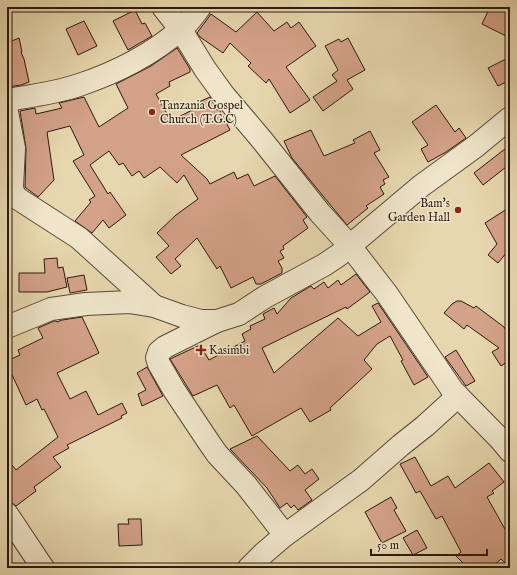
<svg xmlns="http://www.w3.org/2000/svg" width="517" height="575" viewBox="0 0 517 575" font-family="'IM FELL English',serif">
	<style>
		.building { fill: #d4a289; stroke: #2a1912 }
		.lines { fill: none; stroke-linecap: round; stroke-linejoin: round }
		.minor-casing { stroke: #594839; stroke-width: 24 }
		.minor { stroke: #efe5ca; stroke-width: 22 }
		.poi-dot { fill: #8f2418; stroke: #efe5ca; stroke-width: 1.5 }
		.labels { text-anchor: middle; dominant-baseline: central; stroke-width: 3; stroke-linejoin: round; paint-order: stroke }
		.poi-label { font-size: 12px; fill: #2a1912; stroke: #efe5ca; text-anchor: start }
	</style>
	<rect width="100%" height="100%" fill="#e7d7ae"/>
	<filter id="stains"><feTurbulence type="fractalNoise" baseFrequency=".005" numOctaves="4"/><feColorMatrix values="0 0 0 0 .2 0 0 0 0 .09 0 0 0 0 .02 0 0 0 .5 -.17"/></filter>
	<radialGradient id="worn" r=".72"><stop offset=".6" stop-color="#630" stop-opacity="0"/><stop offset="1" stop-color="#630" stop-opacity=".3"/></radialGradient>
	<g class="building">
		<path d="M490 7H510V38L482 24Z"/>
		<path d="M135 10 142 24 145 23 152 36 128 50 113 21Z"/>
		<path d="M257 12 274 31 287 22 291 28 299 22 316 46 286 67 310 100 290 113 269 79 266 83 248 66 251 63 230 43 223 53 200 37 197 33 211 14 236 32Z"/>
		<path d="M84 21 97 46 78 55 66 29Z"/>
		<path d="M19 38 22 52H21L24 59 29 82 21 85 7 87V43Z"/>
		<path d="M348 38 365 70 347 80 353 89 323 111 313 97 337 81 332 75 338 70 325 46 339 39 341 42Z"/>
		<path d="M177 48 190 69V72L169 82 170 86 156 94 171 121 194 109 200 105 199 102 210 97 217 110 219 109 230 130 181 155 207 179 210 184 234 172 237 179 248 174 254 186 275 176 307 217 303 220 308 228 283 246 284 249 280 251 284 258 278 261 282 268V273L261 284H256L253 277 231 288 220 266 217 269 197 238 175 259 181 266 171 274 156 257 169 246 157 233 176 215 198 199 184 175 177 183 160 167 144 178 139 171 132 176 123 163 119 165 109 151 90 165 108 194 110 192 126 215 109 228 103 220 92 233 75 221 91 202 89 200 95 196 73 161 84 155 70 126 47 132 54 180 38 197 25 187 26 148 20 111 35 108 36 114 62 108 59 103 84 97 99 127 128 108 116 84 151 66Z"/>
		<path d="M510 57V80L498 86 488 68Z"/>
		<path d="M436 105 455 132 459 128 466 138 446 152 428 162 421 149 428 145 412 122Z"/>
		<path d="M311 130 324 156 355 143 353 140 370 131 380 150 374 153 389 177 383 180 385 184 380 187 384 194 366 206 368 208 347 225 328 202 292 158 284 141Z"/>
		<path d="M510 145V164L483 185 474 173Z"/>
		<path d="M510 207V254L507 252 498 263 488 255 497 244 485 223Z"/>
		<path d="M57 258 58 268 63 267 67 287 47 292H19V273H45L44 259Z"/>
		<path d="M356 274 370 292 347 309 346 307 262 348 274 373 338 318 358 336 381 322 372 306 378 303 428 377 414 385 401 361 403 360 390 336 377 344 364 360 372 369 330 408 331 410 310 422 301 408 252 436 234 405 230 408 217 385 193 396 170 359 200 345 209 360 245 341 242 334 251 329 250 326 265 319 263 314 274 308 277 314 291 298 311 286 314 289 324 282 328 288 338 280 341 285Z"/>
		<path d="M84 275 87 290 70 293 67 278Z"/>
		<path d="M457 301H461L474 308 476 306 504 327 510 336V360L501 366 492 352 499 348 467 325 464 329 444 313 452 304Z"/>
		<path d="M82 317 99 353 57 373 70 399 86 391 98 415 122 403 127 413 121 416 122 418 67 445 69 448 53 457 61 467 34 487 36 491 16 506 12 503 7 502V459L16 470 58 437 44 409 42 410 37 399 26 405 7 364V361L20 355 18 350 43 338 38 328 54 321H56L57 322 62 320Z"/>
		<path d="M456 350 475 381 466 386 445 357Z"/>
		<path d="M147 367 163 396 142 406 138 394 146 390 137 373Z"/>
		<path d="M257 436 290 471 298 465 305 474 312 469 319 479 305 490 312 500 298 510 294 505 291 508 287 503 280 508 267 488 230 449Z"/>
		<path d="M415 457 431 486 448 476 455 488 489 463 504 482 492 491 494 493 487 497 510 538V568L501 559 491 568H468L456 556 461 552 442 516 436 519 420 491 416 493 400 464Z"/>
		<path d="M391 497 397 508 394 510 406 531 382 543 365 512Z"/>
		<path d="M128 519H141L142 545 119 546 118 524H129Z"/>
		<path d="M417 530 427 548 413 555 403 538Z"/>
	</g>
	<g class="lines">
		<g class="minor-casing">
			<g id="minor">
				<path d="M163 7 181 30 205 69 223 94 262 140 320 213 350 246 387 294 453 391 499 438 510 451"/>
				<path d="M7 100C31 96 56 93 79 85 115 73 151 55 180 30 188 24 194 15 200 7"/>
				<path d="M7 112 14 148 12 187 13 192 17 198 79 238 154 306"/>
				<path d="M217 321 165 347 159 352 157 358 159 364 174 390 208 441 217 454 246 485 285 535 264 553 249 568"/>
				<path d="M7 327 51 309 86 304 129 302 154 306 182 316 201 321H217L239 314 265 297 324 265 339 255 421 186 476 146 510 118"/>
				<path d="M7 514 43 568"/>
				<path d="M285 535 361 480 401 445 425 426 458 396"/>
			</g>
		</g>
		<use href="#minor" class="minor"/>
	</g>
	<g class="poi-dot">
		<circle cx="152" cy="112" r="4"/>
		<circle cx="458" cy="210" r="4"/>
		<path d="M199 344h4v4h4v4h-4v4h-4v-4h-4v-4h4z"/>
	</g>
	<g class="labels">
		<g class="poi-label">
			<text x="160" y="105">Tanzania Gospel<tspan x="160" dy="14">Church (T.G.C)</tspan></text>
			<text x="450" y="203" text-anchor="end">Bam's<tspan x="450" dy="14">Garden Hall</tspan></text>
			<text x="209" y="350">Kasimbi</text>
		</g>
	</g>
	<rect width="517" height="575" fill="none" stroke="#e7d7ae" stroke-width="24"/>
	<rect x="8" y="8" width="501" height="559" fill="none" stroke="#2a1912" stroke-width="2"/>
	<rect x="12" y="12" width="493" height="551" fill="none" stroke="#2a1912"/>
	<path d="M371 549v6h116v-6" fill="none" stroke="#2a1912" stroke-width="2"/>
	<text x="377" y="549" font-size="12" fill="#2a1912" stroke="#efe5ca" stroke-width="3" paint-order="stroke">50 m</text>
	<rect width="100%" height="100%" filter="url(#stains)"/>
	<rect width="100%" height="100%" fill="url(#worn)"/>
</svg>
